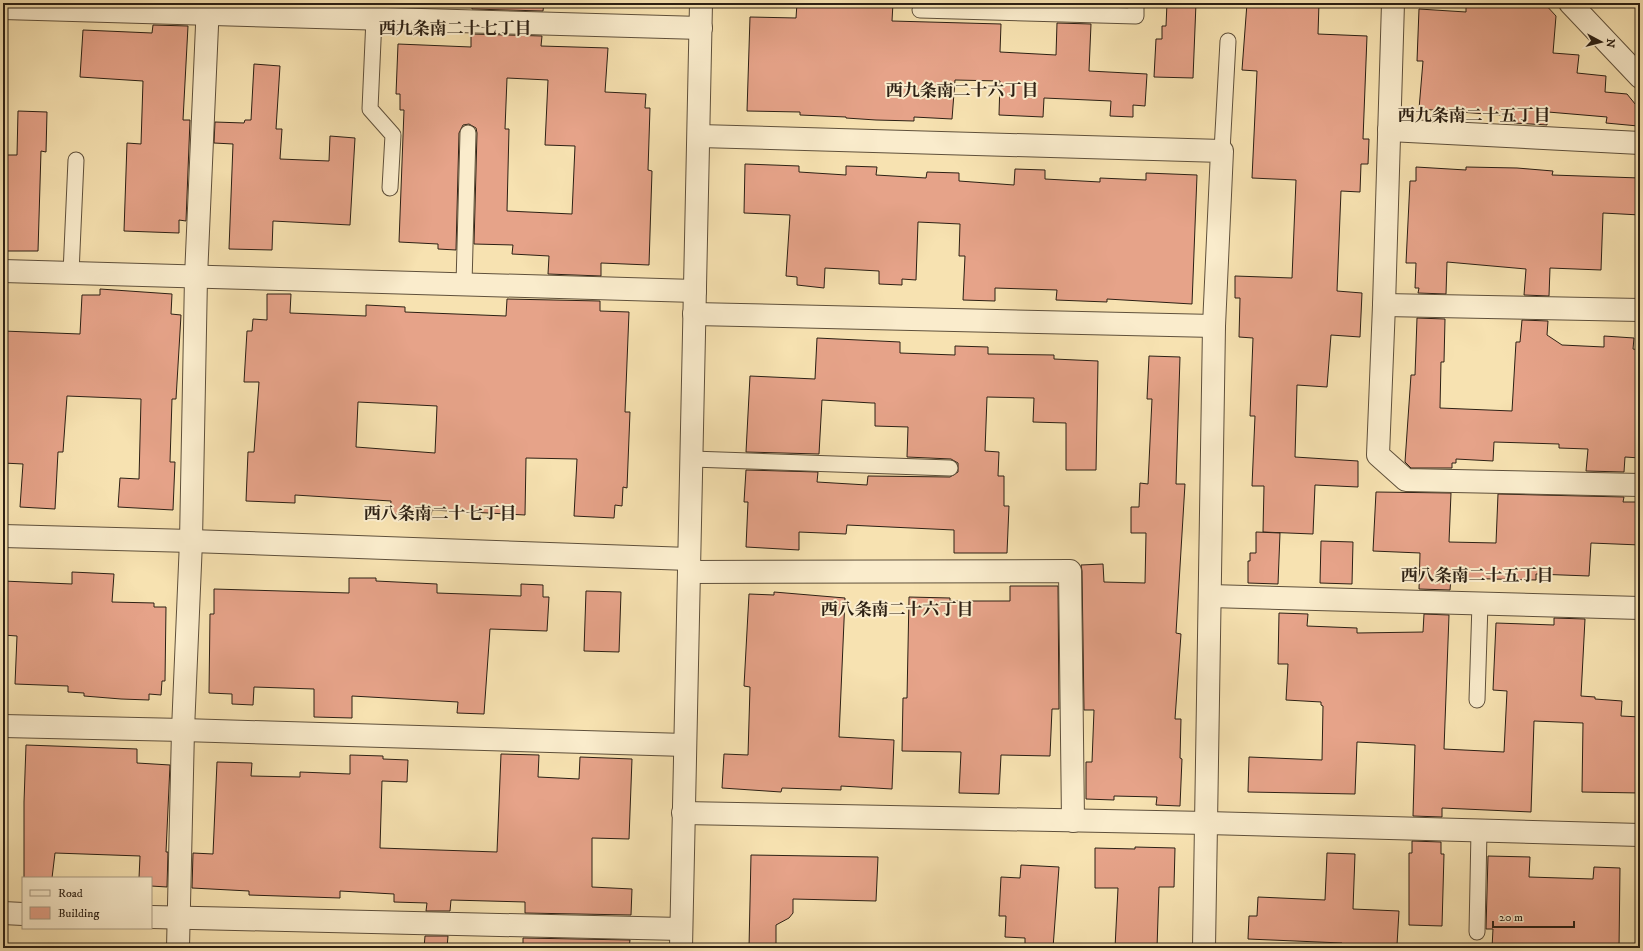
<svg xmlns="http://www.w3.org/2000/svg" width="1643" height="951" viewBox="0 0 1643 951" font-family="'IM FELL DW Pica','Noto Serif JP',serif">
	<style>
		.building { fill: #e6a389; stroke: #2c2014; fill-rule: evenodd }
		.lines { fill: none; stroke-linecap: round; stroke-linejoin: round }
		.lane-casing { stroke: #5f503b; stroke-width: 17 }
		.street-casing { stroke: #5f503b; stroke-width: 24 }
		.lane { stroke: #faeccc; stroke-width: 15 }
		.street { stroke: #faeccc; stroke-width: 22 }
		.labels { text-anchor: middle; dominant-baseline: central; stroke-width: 4; stroke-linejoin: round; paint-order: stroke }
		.neighbourhood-label { font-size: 17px; font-weight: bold; fill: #2c2014; stroke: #faeccc }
	</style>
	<rect width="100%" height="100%" fill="#f7e2b1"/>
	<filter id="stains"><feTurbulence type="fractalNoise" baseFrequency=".005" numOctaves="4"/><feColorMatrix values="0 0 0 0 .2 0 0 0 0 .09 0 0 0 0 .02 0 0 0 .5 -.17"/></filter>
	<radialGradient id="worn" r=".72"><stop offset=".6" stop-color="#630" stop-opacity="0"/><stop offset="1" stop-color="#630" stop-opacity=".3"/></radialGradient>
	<g class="building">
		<path d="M472 3H544L543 11 472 9Z"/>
		<path d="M797 3H893L892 21 1001 24 1000 52 1056 55 1057 23 1091 24 1089 71 1147 74 1145 106 1133 105V117L1110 116 1111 101 1044 98 1043 117 999 115 1000 81 955 80 952 119 914 117V121L876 120 846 118V117L800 115V112L747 111 750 17 796 18Z"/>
		<path d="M1058 3H1092V6L1058 5Z"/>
		<path d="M1167 3H1196L1193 78 1154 77 1156 39H1162V26H1166Z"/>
		<path d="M1247 3H1319L1318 34 1367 36 1363 139H1369L1368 164H1361L1360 192 1341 191 1337 291 1362 293 1360 337 1331 335 1327 387 1297 385 1295 457 1358 461V487L1315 485 1313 534 1263 532 1264 486H1252L1255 416H1250L1253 338 1239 337 1240 298H1235V276L1292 278 1296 180 1252 178 1257 71 1242 70Z"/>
		<path d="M1466 3H1544L1556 16 1553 53 1579 55 1577 73 1606 76 1605 92 1627 94 1640 110 1638 126 1606 123 1607 117 1548 112 1547 125 1514 123V116L1419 109 1423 61H1417L1419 9 1466 12Z"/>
		<path d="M153 25 188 26 183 120H190L186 221 179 220V233L124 231 127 143 141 144 143 81 80 77 83 30 152 33Z"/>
		<path d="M471 34 542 36 541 46 608 48 605 92 646 94 645 108H650L648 170 652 171 649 265 601 263V276L548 274 549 256 512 254 513 245 474 244 477 133 476 128 469 124 463 125 459 133 456 250 438 249V244L399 242 404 110H400V94H396L398 44 471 47ZM507 78 548 80 545 145 575 146 572 214 507 211 509 129H505Z"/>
		<path d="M254 64 280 66 276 129H282L280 159 329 161 330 136 355 138 350 225 273 221 272 250 229 249 233 144 214 143 215 122 244 123 245 120H251Z"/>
		<path d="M18 111 47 112 46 152 41 151 38 251H5L7 155H17Z"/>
		<path d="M745 164 799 166V172L846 175V166L877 167 876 175 926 178 927 172 959 173V181L1014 185 1015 169 1045 170V179L1100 182V178L1146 180V173L1197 175 1192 304 1107 299V302L1056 300 1057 290 995 288V301L963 300 965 256H959L960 224 918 222 916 280 902 279V285L879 284V271L825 268 824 288 797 285V277L786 276 790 215 744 213Z"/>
		<path d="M1416 167 1466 170V167L1517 168 1553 171 1552 175 1640 178V215L1603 213 1601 270 1550 268 1549 296 1524 295 1526 269 1447 262 1446 294 1418 293 1419 288H1415L1416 263H1406L1410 181H1416Z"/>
		<path d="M100 289 172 294 171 314 181 315 176 399H172L170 462H175L173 510 118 507 120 478 139 479 141 399 67 396 63 452H58L55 509 20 507 23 464 3 463V331L80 334 82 295H100Z"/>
		<path d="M267 294H291L290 313 366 316V305L405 307V312L506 316 507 299 600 301V311L629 312 625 412H630L627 488 623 487 622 506 615 505 614 518 574 516 577 459 526 458 525 515 432 510 431 516 390 514 391 501 295 495V503L246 501 248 452H254L259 382H244L247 331H252L253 319 267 320ZM358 402 437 406 435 453 356 447Z"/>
		<path d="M1417 318 1445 319 1444 362H1441L1440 408 1512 411 1516 342H1520L1522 320 1548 321 1547 335 1562 345 1604 347V336L1634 338 1633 349 1640 350V458L1625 457 1624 472 1586 471 1588 449 1559 448V444L1494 442 1493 461 1456 459V463H1452V468H1411L1405 462 1411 375H1415Z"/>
		<path d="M817 338 900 342V353L955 355V346L988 347V354L1054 355V359L1098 361 1096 470H1066V423L1033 422 1034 398 987 397 985 451 999 452 998 476H1004V506H1009L1007 553H954V530L847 525 846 534 799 532V550L746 547 748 502H744L746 470 818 472 817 482 867 485 868 476 950 477 958 472V463L951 459 907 457 908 427 875 426V403H872L822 400 819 454 746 452 750 376 815 379Z"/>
		<path d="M1149 356 1180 357 1176 484H1185L1176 633 1181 634 1175 719H1181L1180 758 1182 759 1180 806 1156 805 1157 797 1114 796V800L1086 799V762H1092L1094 710H1084L1082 571 1081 565 1103 564 1104 582 1145 583 1146 533H1131V507H1139L1140 483 1148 484 1152 399H1147Z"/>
		<path d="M1376 492 1451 493 1449 542 1496 543 1498 494 1624 497 1623 502H1640V545L1591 543 1589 576 1536 574V580L1451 578 1450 590 1419 589 1420 553 1373 551Z"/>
		<path d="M1256 532 1280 533 1278 584 1248 583V561H1250V553H1256Z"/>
		<path d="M1321 541 1353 542 1352 584 1320 583Z"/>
		<path d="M72 572 114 574 112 602 154 603V607H166L165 681H162L161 695 149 694V700L121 699 84 696V693L68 692V686L15 684 17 636 3 635V581L72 584Z"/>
		<path d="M349 578H376V581L437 584V593L521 596V584L543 585V597H549L547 631 490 629 484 714 457 713 458 702 352 696V718L314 717V689L254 687 253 705 232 704V694L209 693 210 614H214V589L349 593Z"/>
		<path d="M1010 586H1058L1059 709H1052L1050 756 1001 755 999 794 959 793 961 752 902 751 903 698H907L909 597 950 598V601H1010Z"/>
		<path d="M586 591 621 592 619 652 584 651Z"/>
		<path d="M774 592 845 598 839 737 894 740 892 789 841 786V790L782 788 781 792 722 788 724 754 748 755 750 687 744 686 749 594 774 595Z"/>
		<path d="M1279 613 1308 614 1307 626 1357 628V633L1423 632 1424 614 1449 615 1444 749 1504 752 1507 691 1493 690 1496 623 1554 625V618L1585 619 1581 696 1595 697V699L1622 701 1621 716 1640 717V793L1582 792 1583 723 1534 721 1531 812 1442 808V817L1413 816 1415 745 1357 742 1355 794 1248 792 1249 757 1322 760 1323 706 1321 705V702L1286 700 1288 664H1278Z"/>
		<path d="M26 745 137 749V763L170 765 166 852H168L167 887 151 886V878H139L140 856 55 853 52 878H24V802Z"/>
		<path d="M501 754 539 755 538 777 579 779 580 757 632 759 629 839 592 838V887L632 889 631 915 525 913V902L451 900 450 911H426L427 903 394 902V894L340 891V898L249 895V891L192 888 193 853 213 854 217 762 252 763 251 776 300 777V772L350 774V755L383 756V759L408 760 407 782 382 781 380 848 497 852Z"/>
		<path d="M1412 841 1441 842V854H1444L1442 926 1409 925V853H1412Z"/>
		<path d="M1135 847 1175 848 1174 887H1159L1157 948H1115L1118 888H1095V848L1135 849Z"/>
		<path d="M1327 853 1355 854 1353 909 1399 911 1397 945 1389 944V948H1342V943L1248 939 1249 916H1257L1258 897 1325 900Z"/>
		<path d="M751 855 878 857 876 901 793 899V913L789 918 776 925V948H749Z"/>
		<path d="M1488 856 1530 857 1529 877 1593 879 1594 867 1620 868 1619 948H1492L1493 929H1486Z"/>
		<path d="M1021 865 1059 867 1053 948H1025V938L1005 937 1006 916H999L1001 877 1020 878Z"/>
		<path d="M425 936H448L447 948H424Z"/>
		<path d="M523 938 630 940 629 948H523Z"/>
	</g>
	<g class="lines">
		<g class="lane-casing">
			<g id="lane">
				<path d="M920 10 1136 16V3"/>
				<path d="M374 18 370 109 393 135 390 188"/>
				<path d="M1222 151 1228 41"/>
				<path d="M71 273 76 160"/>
				<path d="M464 284 468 133"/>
				<path d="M692 459 950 468"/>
				<path d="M1477 700 1480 603"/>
				<path d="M1477 932 1479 831"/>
			</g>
		</g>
		<g class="street-casing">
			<g id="street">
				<path d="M1393 3 1384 305 1378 455 1406 480 1640 485"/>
				<path d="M1570 3 1640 77"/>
				<path d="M3 8 701 28"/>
				<path d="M1389 130 1640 143"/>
				<path d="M699 136 1222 151 1214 326 1204 948"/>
				<path d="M3 271 695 291"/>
				<path d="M1384 305 1640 310"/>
				<path d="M694 314 1214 326"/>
				<path d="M3 536 191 541 689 559"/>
				<path d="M689 572 1070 571 1073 821"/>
				<path d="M1210 596 1640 608"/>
				<path d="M3 726 183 730 685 745"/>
				<path d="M683 813 1207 823 1640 835"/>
				<path d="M3 913 23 914"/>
				<path d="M151 917 681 929"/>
				<path d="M178 948 183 730 191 541 196 277 208 3"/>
				<path d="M681 948 701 3"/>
			</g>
		</g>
		<use href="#lane" class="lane"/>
		<use href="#street" class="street"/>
	</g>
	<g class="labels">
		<g class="neighbourhood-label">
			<text x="455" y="29">西九条南二十七丁目</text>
			<text x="962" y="91">西九条南二十六丁目</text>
			<text x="1474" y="116">西九条南二十五丁目</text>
			<text x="440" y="514">西八条南二十七丁目</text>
			<text x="1477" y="576">西八条南二十五丁目</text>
			<text x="897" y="610">西八条南二十六丁目</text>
		</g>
	</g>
	<rect width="1643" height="951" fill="none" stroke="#f7e2b1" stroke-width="16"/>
	<rect x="4" y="4" width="1635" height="943" fill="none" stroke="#2c2014" stroke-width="2"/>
	<rect x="8" y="8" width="1627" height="935" fill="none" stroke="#2c2014"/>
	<rect x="22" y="877" width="130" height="52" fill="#faeccc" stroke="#a89a82"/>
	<rect x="30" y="890" width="20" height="6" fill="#faeccc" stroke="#a89a82"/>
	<text x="58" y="897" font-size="12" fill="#2c2014">Road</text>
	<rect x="30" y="907" width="20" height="12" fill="#e6a389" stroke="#a89a82"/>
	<text x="58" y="917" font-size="12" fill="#2c2014">Building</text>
	<g transform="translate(1601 42) rotate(97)" stroke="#faeccc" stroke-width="3" paint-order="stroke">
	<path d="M0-3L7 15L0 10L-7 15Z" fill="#2c2014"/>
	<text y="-6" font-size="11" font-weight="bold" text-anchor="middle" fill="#2c2014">N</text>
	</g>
	<path d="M1493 921v6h81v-6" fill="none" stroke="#2c2014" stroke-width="2"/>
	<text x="1499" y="921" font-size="12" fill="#2c2014" stroke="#faeccc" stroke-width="3" paint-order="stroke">20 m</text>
	<rect width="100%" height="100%" filter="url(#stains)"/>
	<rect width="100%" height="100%" fill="url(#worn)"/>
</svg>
